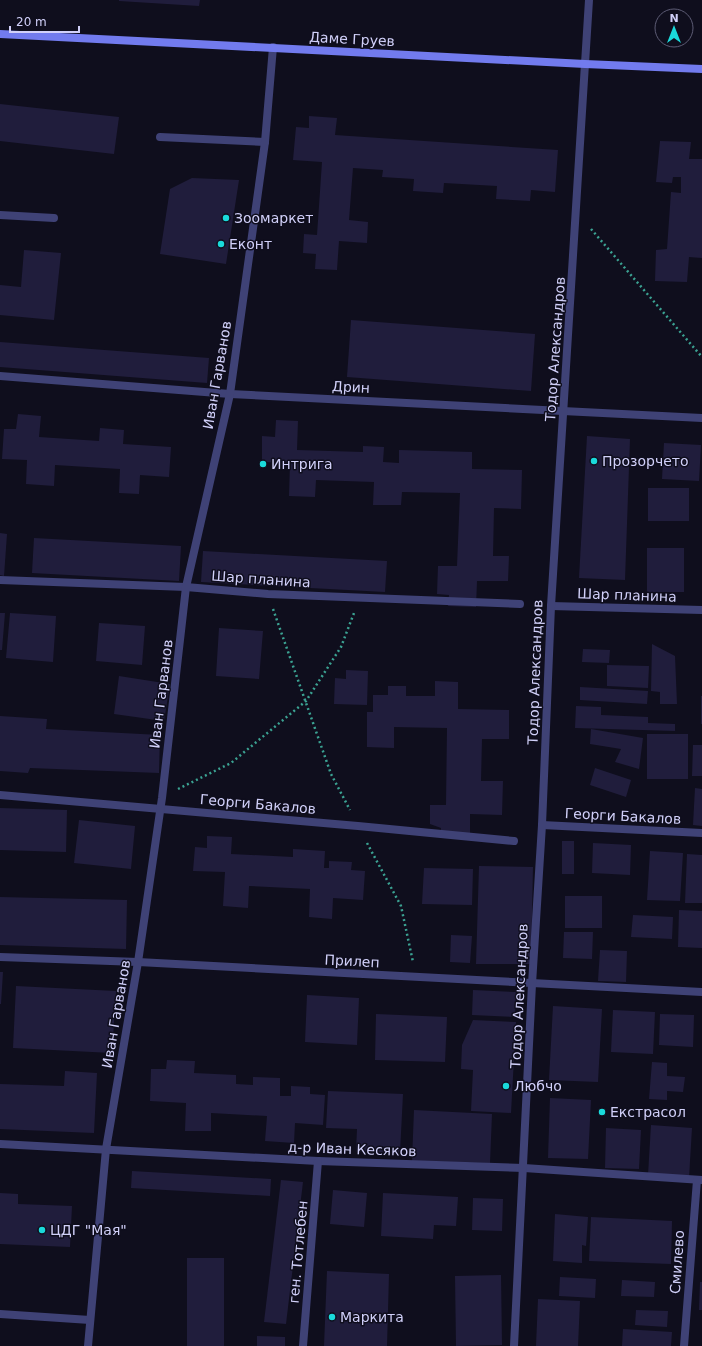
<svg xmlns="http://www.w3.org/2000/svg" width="702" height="1346" viewBox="0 0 702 1346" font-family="'DejaVu Sans',sans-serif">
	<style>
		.building { fill: #201d3c }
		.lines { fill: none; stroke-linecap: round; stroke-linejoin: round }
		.path { stroke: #3ba292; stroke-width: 2.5; stroke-dasharray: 2 3; stroke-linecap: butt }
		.street { stroke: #3f4276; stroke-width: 8 }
		.secondary { stroke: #727bee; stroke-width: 8 }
		.poi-dot { fill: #1adadb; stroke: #0f0e1d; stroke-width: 1.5 }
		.labels { text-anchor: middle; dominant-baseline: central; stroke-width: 3; stroke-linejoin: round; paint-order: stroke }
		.street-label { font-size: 14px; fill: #d1d0f9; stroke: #0f0e1d }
		.poi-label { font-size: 14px; fill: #d1d0f9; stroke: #0f0e1d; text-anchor: start }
	</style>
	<rect width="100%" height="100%" fill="#0f0e1d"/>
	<g class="building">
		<path d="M119 0H200L199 6 119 1Z"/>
		<path d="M0 104 119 117 114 154 0 141Z"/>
		<path d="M309 116 337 118 335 135 558 150 555 192 531 190 530 201 496 199 497 186 444 183 443 193 413 191 414 179 382 177 383 170 353 168 349 220 368 222 367 243 339 241 337 270 315 269 316 254 303 253 304 234 317 235 322 162 293 160 296 127 309 128Z"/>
		<path d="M660 141 691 142 689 159H702V258L689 257 687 282 655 281 656 250 667 249 671 192 681 193V177H673L672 183 656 182Z"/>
		<path d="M192 178 239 180 226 264 160 254 170 189Z"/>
		<path d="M24 250 61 253 54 320 0 315V285L21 287Z"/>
		<path d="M351 320 535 334 531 391 347 377Z"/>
		<path d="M0 342 209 358 207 383 0 367Z"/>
		<path d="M18 414 41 416 39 437 99 441 100 428 124 430 123 444 171 447 169 477 140 475 139 494 119 493 120 469 55 465 54 486 26 484 27 460 2 459 4 429H16Z"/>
		<path d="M276 420 298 421 297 450 363 452V446L384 447 383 462 399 463V450L472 452V469L522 470 521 509 494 508 493 556H509L508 581H477L476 607 448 606 449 595 437 594 438 566H457L460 493 402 492 401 505H373L374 482 316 480 315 497 289 496 290 463 262 462V436L275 437Z"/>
		<path d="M587 436 630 439 625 580 579 578Z"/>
		<path d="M664 443 701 445 699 481 662 479Z"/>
		<rect x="648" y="488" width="41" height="33"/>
		<path d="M0 533 7 534 4 576 0 575Z"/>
		<path d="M34 538 181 546 179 581 32 573Z"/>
		<rect x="647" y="548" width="37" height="44"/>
		<path d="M203 551 387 561 385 592 201 582Z"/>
		<path d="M0 613H5L2 650H0Z"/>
		<path d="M10 613 56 616 53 662 6 658Z"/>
		<path d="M99 623 145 626 142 665 96 661Z"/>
		<path d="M219 628 263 631 259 679 216 676Z"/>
		<path d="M652 644 675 656 677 704H660V692L651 691Z"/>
		<path d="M583 649 610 650 609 663 582 662Z"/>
		<path d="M607 665 649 666 648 688 607 686Z"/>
		<path d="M346 670 368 671 367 705 334 704 335 678 346 679Z"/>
		<path d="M119 676 170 684 164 721 114 714Z"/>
		<path d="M435 681 458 682V709L509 710V739H482L481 781H503L502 815 470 814V839L441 838V828L430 824V805H446L447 728 394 727V748L367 747V712H373V695H388V686H406V696H435Z"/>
		<path d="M580 687 648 691 647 704 580 700Z"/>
		<rect x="701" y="696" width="1" height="28"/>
		<path d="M576 706 601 707V715L648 717V723L675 724V731L575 728Z"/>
		<path d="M0 716 47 719 46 729 160 735 159 773 30 768 28 773 0 771Z"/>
		<path d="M591 729 643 738 639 769 615 762 621 749 590 744Z"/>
		<rect x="647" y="734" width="41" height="45"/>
		<path d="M693 745H702V776H692Z"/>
		<path d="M595 768 631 780 626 797 590 785Z"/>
		<path d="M695 788 702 789V826L693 825Z"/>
		<path d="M0 808 67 810 66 852 0 850Z"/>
		<path d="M79 820 135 826 131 869 74 863Z"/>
		<path d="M207 836 232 837 231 854 293 857V849L325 851 324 868H329V861L352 862 351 870 365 871 363 900 333 898 332 919 309 917 310 889 249 886 248 908 223 906 225 872 193 871 195 847 207 848Z"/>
		<rect x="562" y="841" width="12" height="33"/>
		<path d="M593 843 631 845 630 875 592 873Z"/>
		<path d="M650 851 683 853 680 901 647 900Z"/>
		<path d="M687 854 702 855V903H685Z"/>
		<path d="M479 866 533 867 531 964H476Z"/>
		<path d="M424 868 473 869 472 905 422 904Z"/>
		<rect x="565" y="896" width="37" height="32"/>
		<path d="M0 897 127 900 126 949 0 945Z"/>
		<path d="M679 910 702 911V948L678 947Z"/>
		<path d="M633 915 673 917 672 939 631 937Z"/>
		<path d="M564 932H593L592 959 563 958Z"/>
		<path d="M451 935 472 936 470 963 450 962Z"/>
		<path d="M600 950 627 951 626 982 598 981Z"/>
		<path d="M0 972H3L1 1004H0Z"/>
		<path d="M16 986 116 991 112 1053 13 1048Z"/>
		<path d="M473 990 516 992 515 1017 472 1015Z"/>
		<path d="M307 995 359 998 357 1045 305 1042Z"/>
		<path d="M553 1006 602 1009 598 1082 549 1080Z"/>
		<path d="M613 1010 655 1012 653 1054 611 1052Z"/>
		<path d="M376 1014 447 1017 445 1062 375 1060Z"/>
		<path d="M660 1014 694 1015 693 1047 659 1045Z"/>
		<path d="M473 1020 516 1022 511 1113 471 1111 473 1070 461 1069 462 1045Z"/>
		<path d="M167 1060 195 1061 194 1073 236 1075V1084L253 1085V1077L280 1078V1096H291V1086L310 1087V1094L325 1095 323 1125 295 1123 294 1143 265 1141 267 1116 211 1113V1131H185L186 1103 150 1101 151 1069H166Z"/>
		<path d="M652 1062 667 1063V1076L685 1077 683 1092 667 1091V1100L649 1099Z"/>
		<path d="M65 1071 97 1073 94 1133 0 1129V1084L64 1086Z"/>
		<path d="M328 1091 403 1094 400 1153 356 1152 357 1129 326 1128Z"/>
		<path d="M550 1098 591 1100 588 1159 548 1158Z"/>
		<path d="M414 1110 492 1114 490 1163 412 1161Z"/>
		<path d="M651 1125 692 1128 689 1178 648 1175Z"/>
		<path d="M606 1128 641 1130 639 1169 605 1168Z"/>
		<path d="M132 1171 271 1179 270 1196 131 1188Z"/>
		<path d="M281 1180 303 1182 286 1324 264 1322Z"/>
		<path d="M333 1190 367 1193 364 1227 330 1224Z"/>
		<path d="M0 1193 18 1194V1204L72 1206 70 1247 0 1244Z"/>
		<path d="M383 1193 458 1197 456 1226 434 1225 433 1239 381 1236Z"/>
		<path d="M473 1198 503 1199 502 1231 472 1230Z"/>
		<path d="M555 1214 588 1217 586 1246 582 1245V1263L553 1261Z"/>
		<path d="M591 1217 672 1221 671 1264 589 1261Z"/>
		<rect x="187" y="1258" width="37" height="88"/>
		<path d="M327 1271 389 1274 387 1346H324Z"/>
		<path d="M501 1275 502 1345 456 1346 455 1276Z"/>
		<path d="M560 1277 596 1279 595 1298 559 1296Z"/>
		<path d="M622 1280 655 1282 654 1297 621 1296Z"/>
		<path d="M700 1282H702V1310H699Z"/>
		<path d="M538 1299 580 1301 578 1346H536Z"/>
		<path d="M636 1310 668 1311 667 1327 635 1325Z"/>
		<path d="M623 1329 672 1332 671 1346H622Z"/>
		<path d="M257 1336 285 1337V1346H257Z"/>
	</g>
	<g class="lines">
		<g class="path">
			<path d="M591 229 702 357"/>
			<path d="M273 609 331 774 350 810"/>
			<path d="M178 789 231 763 306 701 341 647 354 613"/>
			<path d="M367 843 401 906 413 962"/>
		</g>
		<g class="street">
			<path d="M160 137 265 142"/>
			<path d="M0 215 54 218"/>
			<path d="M0 376 230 394 702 418"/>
			<path d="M0 580 186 587 268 594 520 604"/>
			<path d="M551 606 702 610"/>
			<path d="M0 795 358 826 514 841"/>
			<path d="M542 825 702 833"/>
			<path d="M0 957 138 962 702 992"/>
			<path d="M0 1144 318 1161 524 1168 702 1180"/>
			<path d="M0 1314 90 1320"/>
			<path d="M88 1346 106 1149 138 962 162 798 186 587 230 394 265 142 273 47"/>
			<path d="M303 1346 318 1161"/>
			<path d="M514 1346 532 984 542 825 551 606 589 0"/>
			<path d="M684 1346 697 1180"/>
		</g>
		<path class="secondary" d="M0 34 585 64 702 69"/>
	</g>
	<g class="poi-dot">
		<circle cx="226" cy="218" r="4"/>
		<circle cx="221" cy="244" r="4"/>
		<circle cx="594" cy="461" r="4"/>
		<circle cx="263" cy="464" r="4"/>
		<circle cx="506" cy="1086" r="4"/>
		<circle cx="602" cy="1112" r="4"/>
		<circle cx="42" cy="1230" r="4"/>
		<circle cx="332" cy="1317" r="4"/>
	</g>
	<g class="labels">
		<g class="street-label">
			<text transform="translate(352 39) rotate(3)">Даме Груев</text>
			<text transform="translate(555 349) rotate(-86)">Тодор Александров</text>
			<text transform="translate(217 375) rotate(-80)">Иван Гарванов</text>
			<text transform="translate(351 387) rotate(3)">Дрин</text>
			<text transform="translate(261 579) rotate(4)">Шар планина</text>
			<text transform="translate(627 595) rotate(2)">Шар планина</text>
			<text transform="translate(535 672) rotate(-88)">Тодор Александров</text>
			<text transform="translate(161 694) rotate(-83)">Иван Гарванов</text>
			<text transform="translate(258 804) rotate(5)">Георги Бакалов</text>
			<text transform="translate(623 816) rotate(3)">Георги Бакалов</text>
			<text transform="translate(352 961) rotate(3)">Прилеп</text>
			<text transform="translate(519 996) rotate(-87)">Тодор Александров</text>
			<text transform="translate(116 1014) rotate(-80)">Иван Гарванов</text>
			<text transform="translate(352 1149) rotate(2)">д-р Иван Кесяков</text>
			<text transform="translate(298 1252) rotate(-85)">ген. Тотлебен</text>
			<text transform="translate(677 1262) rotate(-86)">Смилево</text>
		</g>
		<g class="poi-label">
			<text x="234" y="218">Зоомаркет</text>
			<text x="229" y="244">Еконт</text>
			<text x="602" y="461">Прозорчето</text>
			<text x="271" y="464">Интрига</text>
			<text x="514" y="1086">Любчо</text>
			<text x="610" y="1112">Екстрасол</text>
			<text x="50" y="1230">ЦДГ "Мая"</text>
			<text x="340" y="1317">Маркита</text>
		</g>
	</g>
	<g transform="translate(674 28)"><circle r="19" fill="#0f0e1d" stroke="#5d5c75"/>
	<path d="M0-3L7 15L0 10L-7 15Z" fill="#1adadb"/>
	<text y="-6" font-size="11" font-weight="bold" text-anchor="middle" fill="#d1d0f9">N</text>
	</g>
	<path d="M10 26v6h69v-6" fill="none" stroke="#d1d0f9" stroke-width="2"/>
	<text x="16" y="26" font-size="12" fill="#d1d0f9" stroke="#0f0e1d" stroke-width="3" paint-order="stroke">20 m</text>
</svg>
